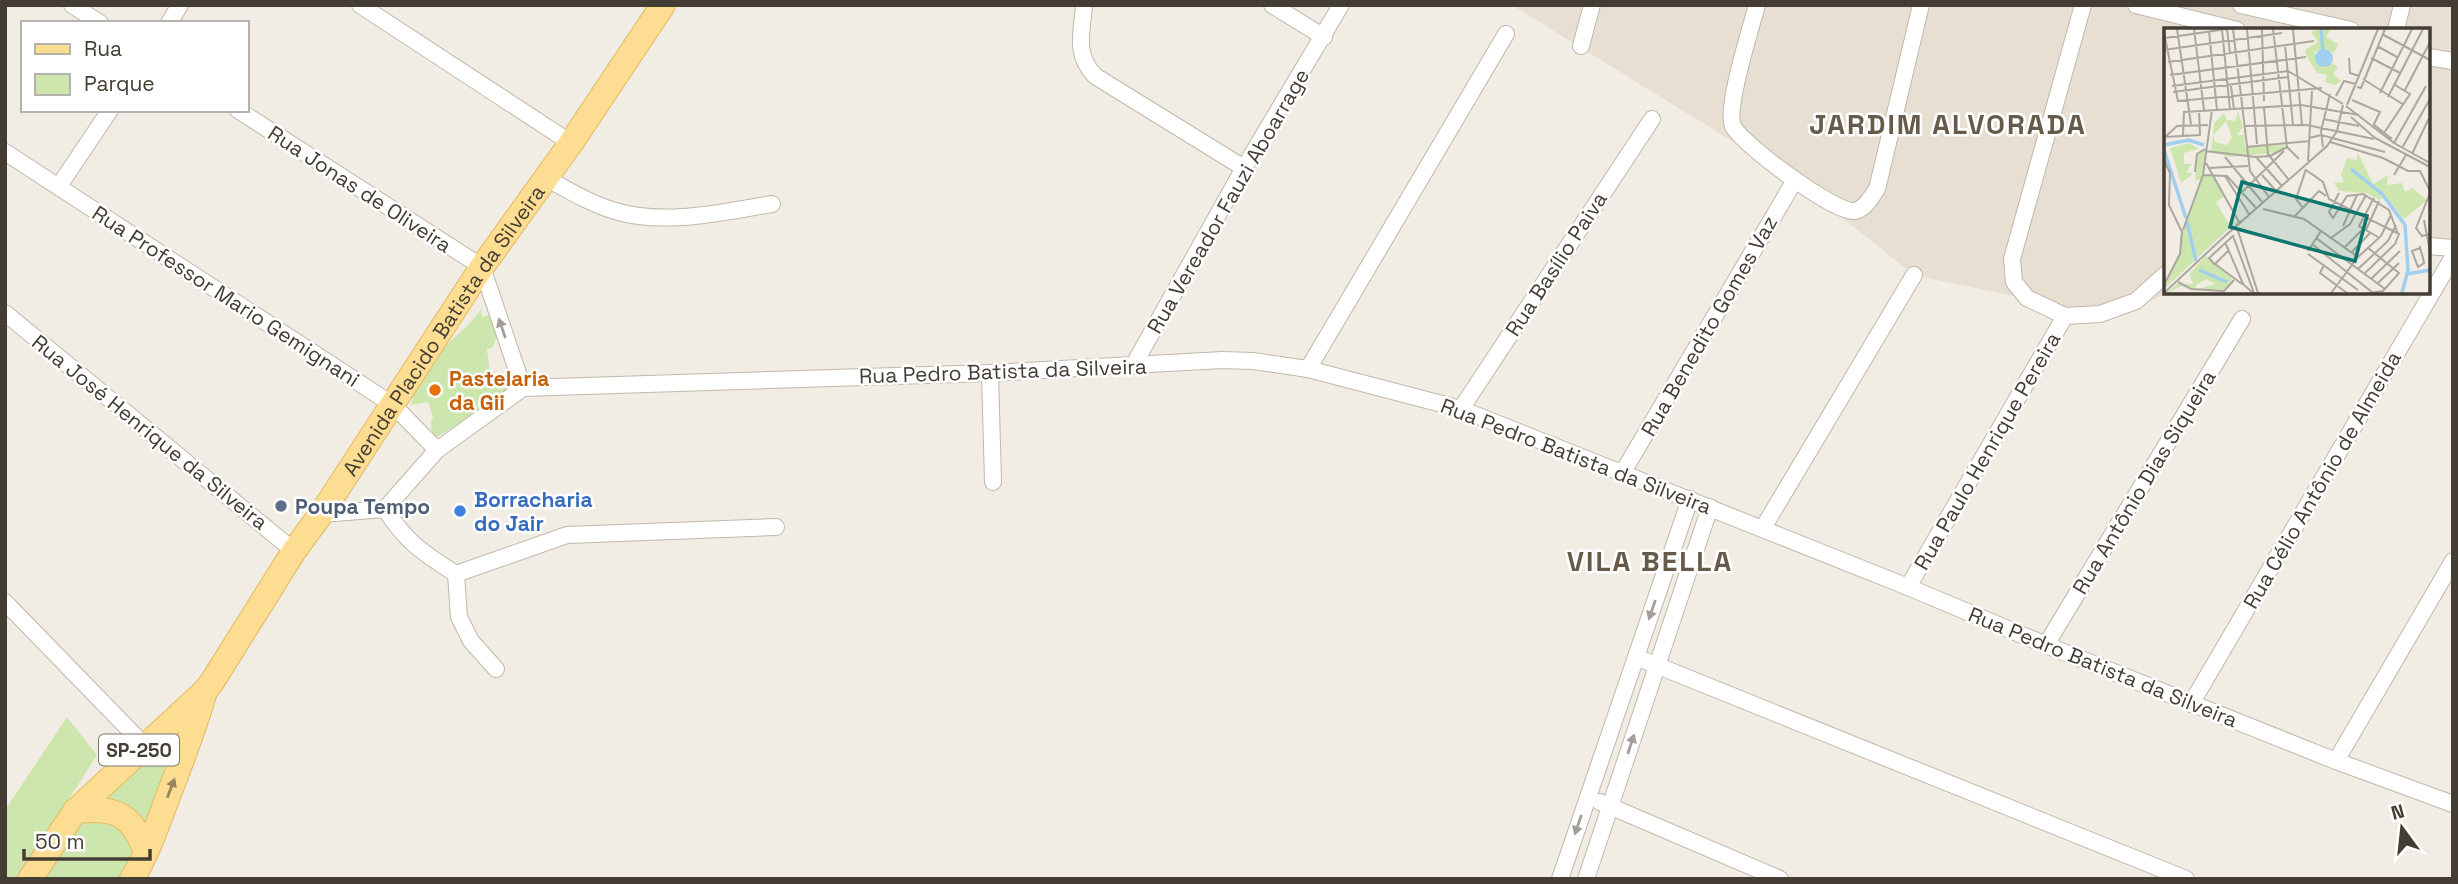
<svg xmlns="http://www.w3.org/2000/svg" width="2458" height="884" viewBox="0 0 2458 884" font-family="'Space Grotesk',sans-serif">
	<style>
		.residential { fill: #e6dfd2 }
		.green { fill: #cde6ad }
		.lines { fill: none; stroke-linecap: round; stroke-linejoin: round }
		.minor-casing { stroke: #c0b8aa; stroke-width: 18 }
		.primary-casing { stroke: #e2ba62; stroke-width: 26 }
		.minor { stroke: #fff; stroke-width: 16 }
		.primary { stroke: #fddd92; stroke-width: 24 }
		.oneway { fill: #a29e9a }
		.oneway2 { fill: #97855e }
		.food-dot { fill: #e8710a; stroke: #fff; stroke-width: 2.5 }
		.service-dot { fill: #5c6f8a; stroke: #fff; stroke-width: 2.5 }
		.shop-dot { fill: #3f7fe0; stroke: #fff; stroke-width: 2.5 }
		.labels { text-anchor: middle; dominant-baseline: central; stroke-width: 5; stroke-linejoin: round; paint-order: stroke }
		.shield { fill: #fff; stroke: #7c7771; stroke-width: 2 }
		.shield-label { font-size: 19px; font-weight: bold; fill: #443d34 }
		.street-label { font-size: 21px; fill: #443d34; stroke: #fff }
		.food-label { font-size: 21px; font-weight: bold; fill: #c56008; stroke: #fff; text-anchor: start }
		.shop-label { font-size: 21px; font-weight: bold; fill: #366cbe; stroke: #fff; text-anchor: start }
		.service-label { font-size: 21px; font-weight: bold; fill: #4e5e75; stroke: #fff; text-anchor: start }
		.district-label { font-size: 28px; font-weight: bold; letter-spacing: 2px; fill: #665b4b; stroke: #fff }
		.inset-river { fill: none; stroke: #a0cfef; stroke-width: 3.5 }
		.inset-road { fill: none; stroke: #aca79e; stroke-width: 2 }
		.view { fill: #0f766e; fill-opacity: 0.15; stroke: #0f766e; stroke-width: 3.5 }
		.inset-edge { fill: none; stroke: #443d34; stroke-width: 3.5 }
	</style>
	<rect width="100%" height="100%" fill="#f2ede4"/>
	<path class="residential" d="M1512 5H2453V248L2428 246V30H2166V292H2178L2100 314 1914 275 1795 180Z"/>
	<g class="green">
		<path d="M481 309 482 317 490 315 498 334 492 348 487 349 490 375 506 374 509 392 432 440 431 423 433 417 428 402 411 405C413 397 414 386 418 378 433 350 465 334 481 309Z"/>
		<path d="M205 691 132 879H30L46 851Z"/>
		<path d="M67 717 97 755 18 879H5V810Z"/>
	</g>
	<g class="lines">
		<g class="minor-casing">
			<g id="minor">
				<path d="M72 5 100 23"/>
				<path d="M360 5 571 143"/>
				<path d="M1084 5C1082 33 1074 54 1095 76L1244 168"/>
				<path d="M1272 5 1324 37"/>
				<path d="M1757 5C1751 28 1725 108 1733 126 1741 144 1836 214 1855 211 1866 208 1871 197 1877 189L1921 5"/>
				<path d="M2136 5 2237 30"/>
				<path d="M2241 5 2351 30"/>
				<path d="M169 23 180 5"/>
				<path d="M2396 30 2402 5"/>
				<path d="M1581 46 1592 5"/>
				<path d="M2428 57 2453 61"/>
				<path d="M238 110 482 267 523 388"/>
				<path d="M5 152 393 405 437 450"/>
				<path d="M546 178C568 190 591 204 615 211 665 226 722 212 772 204"/>
				<path d="M59 186 110 110"/>
				<path d="M2428 246 2453 248"/>
				<path d="M5 313 294 551"/>
				<path d="M2065 316 2027 298 2014 282 2012 259 2083 5"/>
				<path d="M2065 316 2100 314 2136 301 2166 274"/>
				<path d="M1133 366 1244 168 1341 5"/>
				<path d="M1308 369 1506 34"/>
				<path d="M990 373 993 482"/>
				<path d="M523 388 990 373 1222 360 1253 361 1308 369 1461 409 1908 587 2046 645 2336 761 2453 804"/>
				<path d="M1461 409 1652 119"/>
				<path d="M1623 472 1795 180"/>
				<path d="M385 509 437 450 523 388"/>
				<path d="M321 514 385 509C406 542 423 553 456 574L459 617 471 641 496 669"/>
				<path d="M1763 528 1914 275"/>
				<path d="M456 574 567 535 776 527"/>
				<path d="M1908 587 2065 316"/>
				<path d="M5 602 144 745"/>
				<path d="M2046 645 2242 319"/>
				<path d="M1636 657 2186 879"/>
				<path d="M2191 704 2453 257"/>
				<path d="M2336 761 2453 561"/>
				<path d="M1600 802 1780 879"/>
				<path d="M1560 879 1690 499"/>
				<path d="M1586 879 1710 507"/>
			</g>
		</g>
		<g class="primary-casing">
			<g id="primary">
				<path d="M75 811C116 807 131 813 146 852"/>
				<path id="s1" d="M30 879 75 811 205 691 212 682 294 551 321 514 482 267 571 143 663 5"/>
				<path d="M132 879C148 853 158 823 169 794 182 760 195 727 205 691"/>
			</g>
		</g>
		<use href="#minor" class="minor"/>
		<use href="#primary" class="primary"/>
	</g>
	<defs><path id="oneway-solid" d="M-6-.8H1V-3.2L6.5 0L1 3.2V.8H-6Z" transform="scale(1.75)"/></defs>
	<g class="oneway">
		<use href="#oneway-solid" transform="translate(502 328) rotate(-109)"/>
		<use href="#oneway-solid" transform="translate(1652 610) rotate(109)"/>
		<use href="#oneway-solid" transform="translate(1631 744) rotate(-72)"/>
		<use href="#oneway-solid" transform="translate(1578 825) rotate(109)"/>
	</g>
	<use class="oneway2" href="#oneway-solid" transform="translate(171 788) rotate(-69)"/>
	<circle class="food-dot" cx="435" cy="390" r="7"/>
	<circle class="service-dot" cx="281" cy="506" r="7"/>
	<circle class="shop-dot" cx="460" cy="511" r="7"/>
	<g class="labels">
		<rect class="shield" x="99" y="734.5" width="80" height="31" rx="5"/>
		<g class="shield-label">
			<text x="139" y="750">SP-250</text>
		</g>
		<g class="street-label">
			<text transform="translate(360 189) rotate(33)">Rua Jonas de Oliveira</text>
			<text transform="translate(1228 201) rotate(-60)">Rua Vereador Fauzi Aboarrage</text>
			<text transform="translate(1556 264) rotate(-57)">Rua Basílio Paiva</text>
			<text transform="translate(226 296) rotate(33)">Rua Professor Mario Gemignani</text>
			<text transform="translate(1709 326) rotate(-60)">Rua Benedito Gomes Vaz</text>
			<text stroke="none"><textPath href="#s1" startOffset="691">Avenida Placido Batista da Silveira</textPath></text>
			<text transform="translate(1003 371) rotate(-2)">Rua Pedro Batista da Silveira</text>
			<text transform="translate(150 432) rotate(39)">Rua José Henrique da Silveira</text>
			<text transform="translate(1987 451) rotate(-60)">Rua Paulo Henrique Pereira</text>
			<text transform="translate(1576 456) rotate(21)">Rua Pedro Batista da Silveira</text>
			<text transform="translate(2322 480) rotate(-60)">Rua Célio Antônio de Almeida</text>
			<text transform="translate(2144 482) rotate(-59)">Rua Antônio Dias Siqueira</text>
			<text transform="translate(2103 667) rotate(22)">Rua Pedro Batista da Silveira</text>
		</g>
		<g class="food-label">
			<text x="449" y="378">Pastelaria<tspan x="449" dy="24">da Gii</tspan></text>
		</g>
		<g class="shop-label">
			<text x="474" y="499">Borracharia<tspan x="474" dy="24">do Jair</tspan></text>
		</g>
		<g class="service-label">
			<text x="295" y="506">Poupa Tempo</text>
		</g>
		<g class="district-label">
			<text x="1948" y="124">JARDIM ALVORADA</text>
			<text x="1650" y="561">VILA BELLA</text>
		</g>
	</g>
	<g transform="translate(2164 28)">
		<rect width="266" height="266" fill="#f2ede4"/>
		<path d="M154 1H167L162 9 174 16 170 25 161 21 150 24 160 40 168 35 174 39 169 46 177 53 171 57 161 54 163 47 153 45 143 29 141 22 154 14 147 4ZM74 83 79 99 73 107H80L81 119 121 117 118 124 66 129 47 124 50 95 60 85 63 92 71 93ZM62 93 68 109 63 117 51 114 49 108ZM25 115 35 121 20 125V136H28L22 144 29 146 17 155 6 120ZM41 122 38 147 49 148 61 168 52 174 65 196 72 194 0 261 16 224V211L37 151 31 152 34 127ZM194 125 209 156 224 147 223 157 238 155 241 164 248 160 263 172 240 191 221 167 216 172 202 165 175 163 170 155 180 154 177 147 183 130 192 132ZM42 228 68 251 67 256 60 262 35 261 51 256 42 251 31 258 34 261 18 258 3 265 13 256H29L25 246Z" fill="#cde6ad" fill-rule="evenodd"/>
		<path d="M151 30a9 9 0 1 1 18 0a9 9 0 1 1-18 0Z" fill="#a0cfef"/>
		<path class="inset-river" d="M157 1 159 23M0 117 25 112 40 117M0 122 22 190M187 141 218 166 241 197 244 242 238 265M23 194 32 233M35 242 63 254M243 246 266 242"/>
		<path class="inset-road" d="M13 1 27 96M30 1 40 82M58 1 66 82M69 1 86 143 105 169M83 1 93 116M98 1 100 73M109 1 123 119 135 131M129 1 138 97M45 3 53 82M0 5 14 73 158 60M218 6 266 32M1 10 63 1 66 25M121 17 129 97M213 18 233 29M0 22 118 5M185 30 186 45 195 48M207 30 236 45M4 34 150 13M124 43 179 76M6 47 142 29M199 51 240 77M8 58 124 43M67 58 70 82M193 59 197 60 221 1M241 62 266 14M9 64 124 49M216 65 248 1M172 68 180 53 192 56M224 69 259 1M188 72 216 84 210 96M183 77 214 1M182 78 230 115 266 135M100 80 104 126 125 152M187 89 211 110 266 139M159 91 195 98M209 96 228 111M80 98 143 97 210 111M220 105 246 66 231 57M19 108 20 84 137 77 195 87M0 109 36 107 35 83M1 109 13 98 44 97M145 110 157 107 221 124M166 114 219 130 244 143H256L266 163M230 115 262 58M82 119 146 113M159 119 157 103 166 66M238 120 266 71M41 123 92 129 106 128 123 119M248 126 265 90M61 129 99 175M92 129 118 158M0 132 6 145 5 177 18 204 16 226 0 257M144 133 148 63M42 135 75 194M44 140 84 138M142 142 159 154 165 171 235 206 231 216 200 246M31 144 33 126 41 121M39 147 63 148 93 181M98 147 112 163M230 147 242 127M61 148 85 186M78 164 120 123M175 165 165 184 169 190 183 168 199 166 225 182 234 206M266 165 252 200 258 208 266 206M210 170 195 198 214 209M139 180 132 171 142 141M99 181 140 191 194 229M131 188 155 163 162 168M260 192 266 224M179 198 193 167M73 200 94 265M19 202 39 147 48 82M202 202 215 173M69 208 90 265M60 209 163 118 173 103 179 77M152 210 221 261M167 210 186 196 202 167M61 214 79 256 89 265M148 216 209 265M256 218V220L259 230 260 235 254 239 248 223 256 220M180 220 200 200M204 220 235 245 219 263 206 265M65 222 51 236 78 256M144 223 157 203M187 225 207 204M144 226 194 262M51 237 45 230 70 207M160 237 156 245 183 265M194 241 224 213 232 197M207 251 236 223M14 254 27 261 60 263 70 252M213 256 235 235M0 265 77 193M167 265 194 229 217 208 227 187"/>
		<path class="view" d="M78 154 203 188 191 233 66 199Z"/>
		<rect width="266" height="266" class="inset-edge"/>
	</g>
	<rect width="2458" height="884" fill="none" stroke="#443d34" stroke-width="14"/>
	<rect x="21" y="21" width="228" height="91" fill="#ffffff" stroke="#b4b1ae" stroke-width="2"/>
	<rect x="35" y="44" width="35" height="10" fill="#fddd92" stroke="#b4b1ae" stroke-width="2"/>
	<text x="84" y="56" font-size="21" fill="#443d34">Rua</text>
	<rect x="35" y="74" width="35" height="21" fill="#cde6ad" stroke="#b4b1ae" stroke-width="2"/>
	<text x="84" y="91" font-size="21" fill="#443d34">Parque</text>
	<g transform="translate(2402 828) rotate(345)" stroke="#ffffff" stroke-width="5" paint-order="stroke">
	<path d="M0-5L12 26L0 18L-12 26Z" fill="#443d34"/>
	<text y="-10" font-size="19" font-weight="bold" text-anchor="middle" fill="#443d34">N</text>
	</g>
	<path d="M24 849v10h126v-10" fill="none" stroke="#443d34" stroke-width="3.5"/>
	<text x="35" y="849" font-size="21" fill="#443d34" stroke="#ffffff" stroke-width="5" paint-order="stroke">50 m</text>
</svg>
